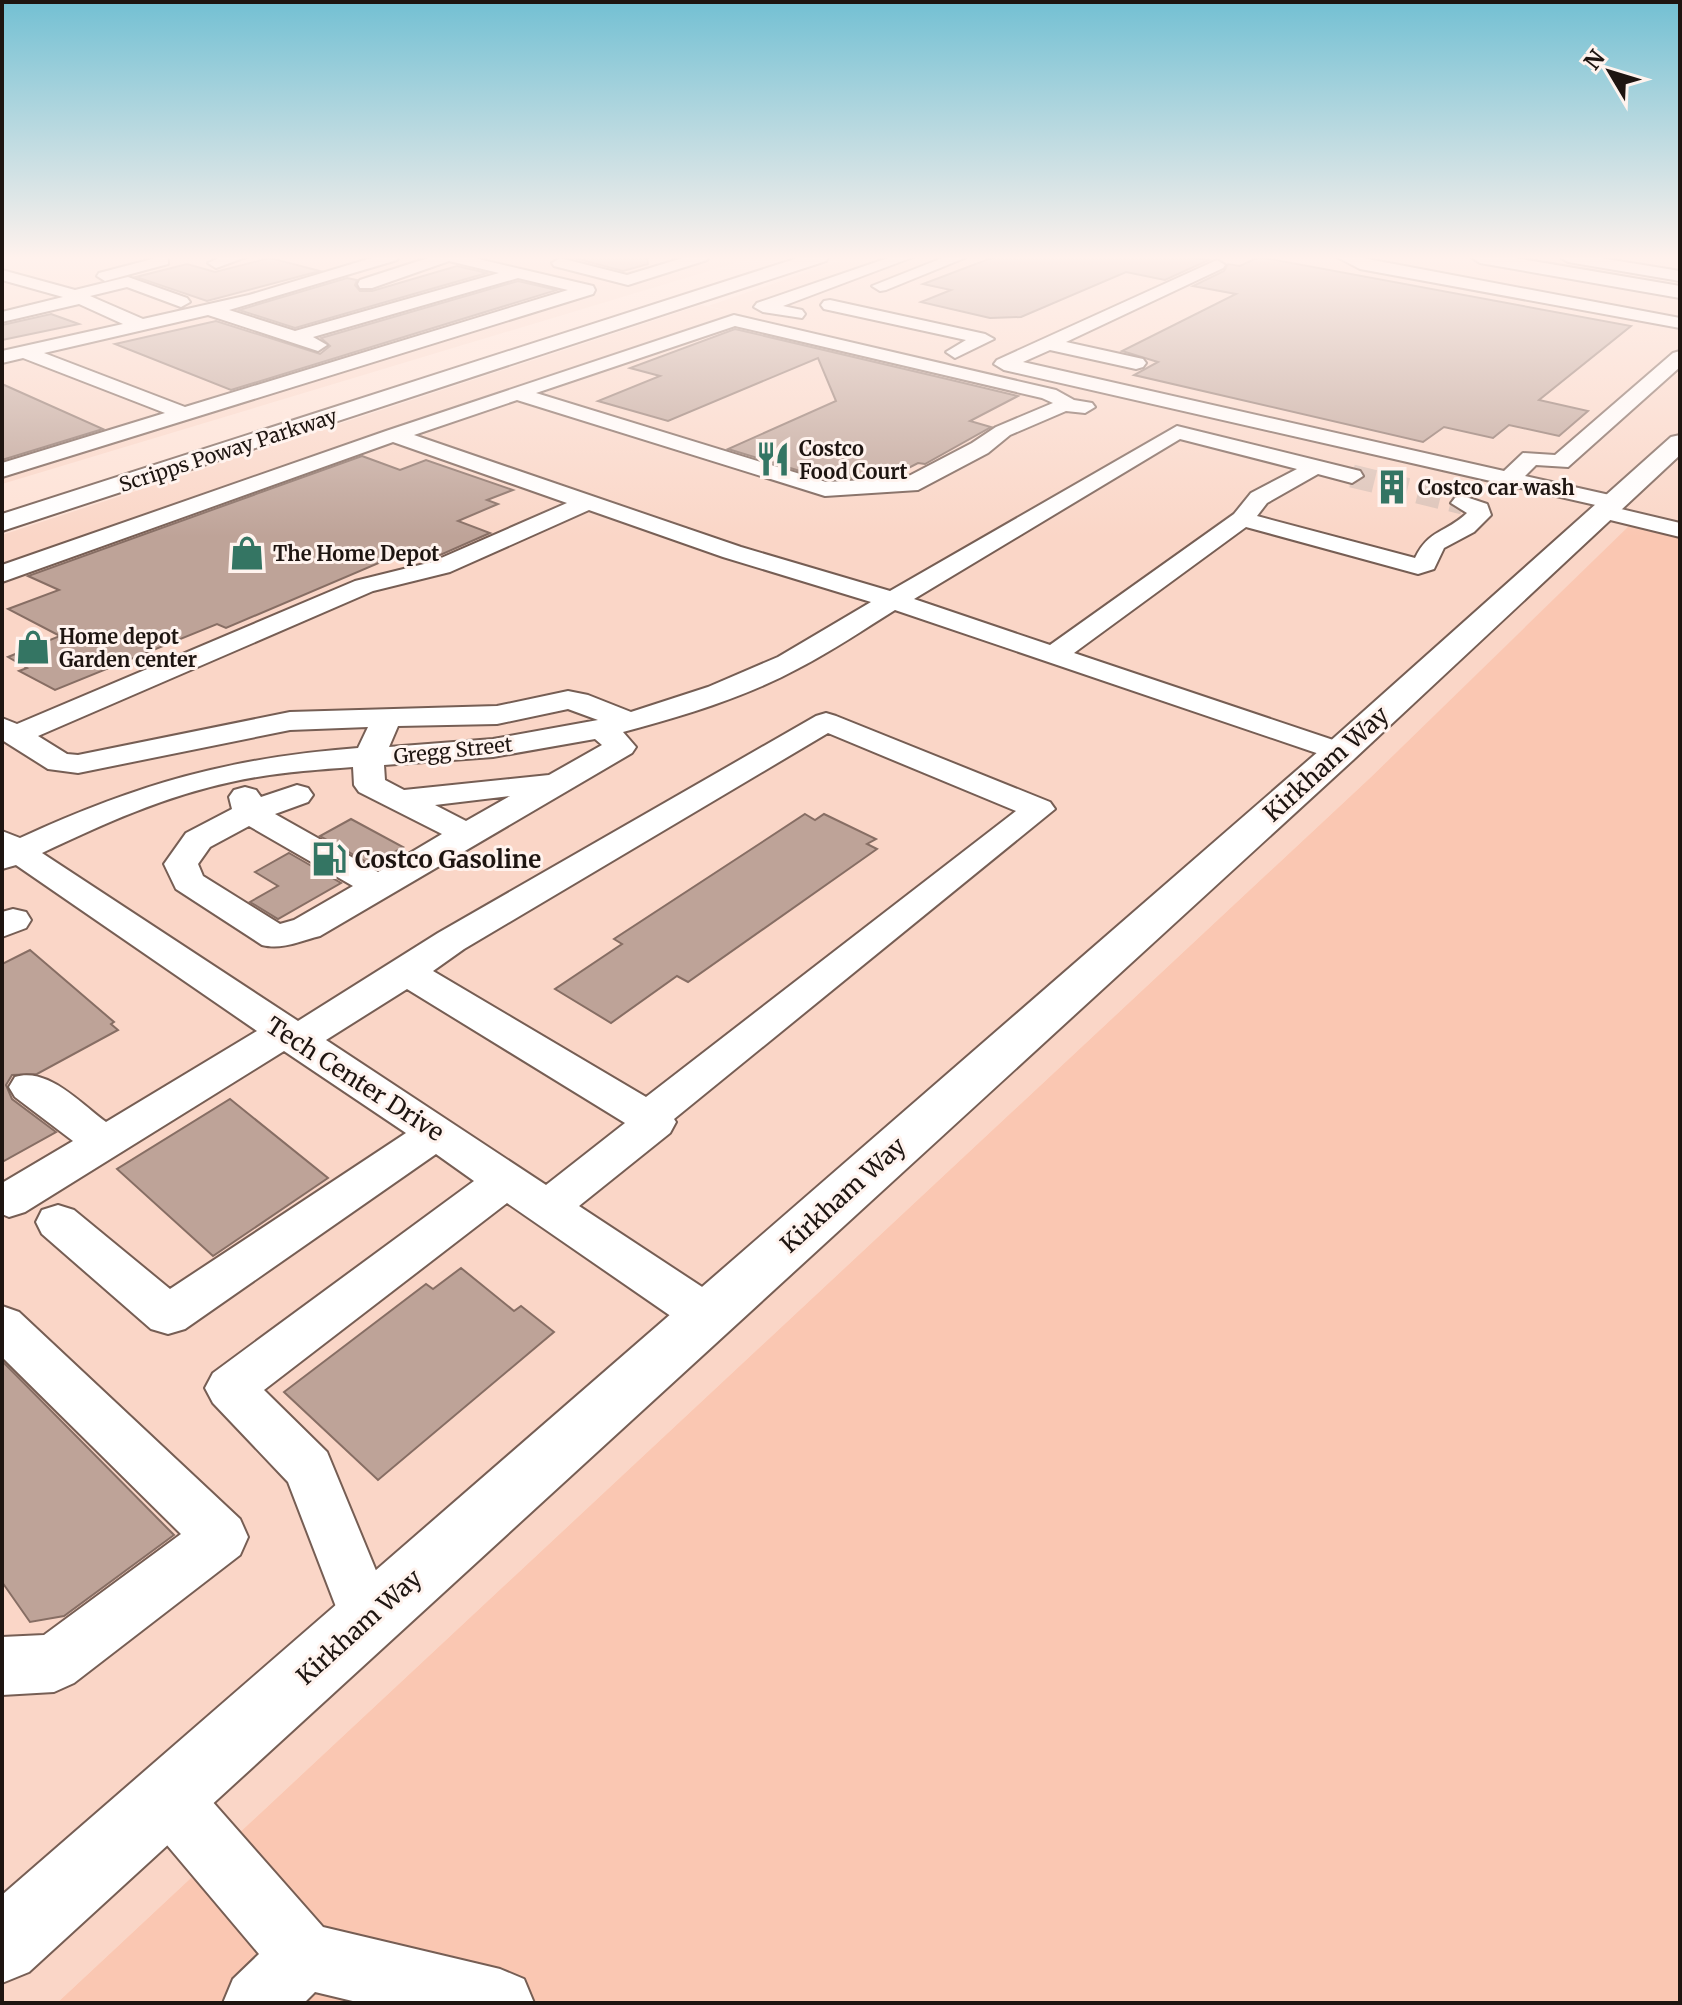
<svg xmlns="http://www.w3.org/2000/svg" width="1682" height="2005" viewBox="0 0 1682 2005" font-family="Merriweather,serif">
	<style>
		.built { fill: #fad6c7 }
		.green { fill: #fac7b2 }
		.building { fill: #bea398; stroke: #876e64; stroke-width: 2 }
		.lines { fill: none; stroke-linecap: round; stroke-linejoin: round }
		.minor-tunnel { stroke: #dcc3b8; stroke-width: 23; stroke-dasharray: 23 11; stroke-linecap: butt }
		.minor-casing { stroke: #765e54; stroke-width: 4 }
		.major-casing { stroke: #765e54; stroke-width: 4 }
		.minor { fill: #fff; fill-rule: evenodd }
		.major { fill: #fff; fill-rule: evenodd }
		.labels { text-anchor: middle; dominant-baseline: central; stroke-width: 6; stroke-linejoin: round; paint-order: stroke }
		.far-poi-label { font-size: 20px; font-weight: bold; fill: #1e1511; stroke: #fff3ee; text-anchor: start }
		.far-street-label { font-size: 20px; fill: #1e1511; stroke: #fff3ee }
		.street-label { font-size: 24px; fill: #1e1511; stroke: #fff3ee }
		.poi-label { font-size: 24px; font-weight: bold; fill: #1e1511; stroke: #fff3ee; text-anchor: start }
	</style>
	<rect width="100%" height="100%" fill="#fee2d6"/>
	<g class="built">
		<path d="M2 257H755L2 484Z"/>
		<path d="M851 257H1680V536L1631 525 1371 777 57 2003H2V535L701 305 786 325 708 306Z"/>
	</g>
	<path class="green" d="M1631 524 1680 536V2003H57L1371 777Z"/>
	<g class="building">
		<path d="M580 257H647L648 264 623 271 574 258Z"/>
		<path d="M994 257H1189L1209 260 1165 280 1126 272 1021 317 990 318 921 302 951 290 923 284Z"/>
		<path d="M1259 257 1631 326 1539 400 1588 411 1559 436 1509 425 1493 438 1444 427 1423 442 1134 375 1158 362 1122 351 1236 294 1193 286 1224 271 1228 264 1240 266Z"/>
		<path d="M270 258 320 271 207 301 136 277 187 264 215 272Z"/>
		<path d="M457 266 487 273 295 328 239 310 347 278 357 280 355 285 360 291H372Z"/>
		<path d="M518 281 557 290 231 390 115 344 216 321 320 354 330 346 321 338Z"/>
		<path d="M51 314 79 324 2 340V325Z"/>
		<path d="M735 329 947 379 1018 396 970 421 991 427 925 464 918 463 893 476 826 479 728 449 836 401 818 358 668 421 598 401 660 376 630 368Z"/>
		<path d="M2 384 103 429 2 460Z"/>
		<path d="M362 456 400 470 426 460 513 490 487 500 498 504 458 521 490 533 438 556 416 547 226 628 217 624 55 690 19 671 27 668 8 657 60 636 8 609 59 590 28 576Z"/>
		<path d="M805 814 815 820 824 814 876 839 867 844 877 849 688 982 677 976 611 1023 555 989 622 944 614 939Z"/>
		<path d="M351 819 403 847 372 865 320 836Z"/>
		<path d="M289 853 341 883 278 919 250 902 278 886 255 872Z"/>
		<path d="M30 950 114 1022 111 1024 118 1030 37 1074 12 1075 6 1085 12 1099 56 1132 2 1162V964Z"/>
		<path d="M230 1099 328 1178 213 1256 117 1169Z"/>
		<path d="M461 1268 514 1311 521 1306 554 1332 378 1480 284 1392 426 1284 433 1289Z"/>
		<path d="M2 1361 174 1535 64 1616 30 1622 2 1582Z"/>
	</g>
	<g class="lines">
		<path class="minor-tunnel" d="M1352 476 1463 503"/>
		<g class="minor-casing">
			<g id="minor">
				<path d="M160 257 168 258V264L105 281 97 276 99 273Z"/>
				<path d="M221 257H246L216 268 208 263Z"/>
				<path d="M375 257H399L397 260 229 310 295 331 499 273 449 261 372 288H360L358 284 360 280 431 257H470L593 286 595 290 593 294 2 477V463L165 413 23 358 2 363V351L123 324 79 304 2 322V312L63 297 2 280V270L75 290 128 277 187 298 190 302 181 307 127 287 90 296 143 319 249 295ZM518 278 568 290 185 407 44 353 208 315 318 351 327 345 313 337Z"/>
				<path d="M686 257H709L707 260 628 285 554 266 552 263 560 258 627 275Z"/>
				<path d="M891 257H913L783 306 802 310 805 314 802 318 763 312 754 307 757 303Z"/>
				<path d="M945 257H967L886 290 880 291 872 286Z"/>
				<path d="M1337 257H1357L1680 318V328L1360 269Z"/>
				<path d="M1560 257H1594L1680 271V281L1568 262Z"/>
				<path d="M1217 260 1225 265 1223 268 1066 342 1143 359 1146 363 1143 367 1136 369 1050 350 1023 362 1504 471 1523 453 1555 455 1673 353 1680 351V367L1568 467 1536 465 1525 476 1623 498 1627 503 1621 509 1680 523V537L1598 517 1594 512 1600 506 1004 370 994 364 997 360Z"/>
				<path d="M830 300 985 334 994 339 955 358 946 352 966 340 824 309 821 305 824 301Z"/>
				<path d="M734 315 1056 390 1074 400 1092 403 1095 407 1085 413 1066 411 1010 435 988 453 918 490 825 496 517 400 414 435 741 547 890 591 1177 426 1360 471 1363 476 1352 483 1318 474 1267 503 1257 516 1415 558C1429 529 1446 533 1467 513L1451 503 1455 498 1463 496 1487 504 1491 515 1474 532 1444 548 1434 569 1418 574 1246 527 1074 653 1351 746 1355 752 1351 758 1340 761 895 610C863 630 832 651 799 668 744 698 682 716 623 732L636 747 632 753 320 936C300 941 282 950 262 945L176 889 164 864 186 833 232 809 229 797 234 790 245 787 256 790 261 797 297 785 308 788 313 795 308 802 275 814 378 872 442 834 359 792 354 785 353 767C312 770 271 773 231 782 165 796 103 824 42 853L298 1021 438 933 816 716 826 713 836 716 1050 802 1055 809 674 1119 676 1122 670 1133 579 1206 725 1302 732 1316 725 1330 708 1335 691 1330 507 1203 264 1390 327 1452 396 1619 388 1638 368 1646 348 1638 288 1482 213 1403 205 1388 213 1373 474 1181 436 1154 185 1329 168 1334 151 1329 42 1234 36 1222 42 1210 58 1205 74 1210 170 1289 406 1133 284 1051 25 1212 9 1217 2 1214V1183L73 1141 15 1097 9 1087 15 1077C48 1067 80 1103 106 1122L257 1031 16 865 2 869V831L20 838C138 784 228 758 358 748L368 727 290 730 78 773 48 769 2 740V718L17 724 355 581 432 562 567 503 393 442 2 582V565L386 431ZM735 326 1042 398 1053 403 996 427 972 443 905 478 826 482 536 393ZM1180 439 1297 469 1251 493 1234 514 1050 645 914 599ZM589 510 723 557 871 602 778 657 708 687 631 712 588 695 568 691 497 706 290 712 78 755 67 754 38 736 373 591 450 572ZM568 709 598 720 493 739 389 747 398 726 497 724ZM828 733 1016 811 646 1097 433 971 464 949ZM595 739 602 745 549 775 404 790 385 780 384 765 493 757ZM510 796 466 821 435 805ZM249 826 353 886 294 920 280 924 203 876 198 864 210 847ZM407 989 625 1123 546 1185 326 1040Z"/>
				<path d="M13 909 26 912 31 920 26 928 2 937V912Z"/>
				<path d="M2 1306 19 1312 240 1519 248 1537 240 1555 74 1683 54 1692 2 1695V1637L44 1635 181 1534 2 1357Z"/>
				<path d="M167 1766 189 1775 323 1927 500 1969 524 1979 534 2003H361L315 1992 304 2003H223L233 1979 259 1954 145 1819 136 1797 145 1775Z"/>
			</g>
		</g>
		<g class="major-casing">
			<g id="major">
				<path d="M801 257H828L826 261 2 531V514Z"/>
				<path d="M1471 257H1510L1680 286V298L1480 263Z"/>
				<path d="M1680 435V455L1353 760 29 1972 2 1983V1895L1327 744 1671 437Z"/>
			</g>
		</g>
		<use href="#minor" class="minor"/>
		<use href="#major" class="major"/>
	</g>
	<linearGradient id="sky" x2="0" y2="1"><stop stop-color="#73c0d3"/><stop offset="0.48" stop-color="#fff2ed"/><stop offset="1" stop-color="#fff2ed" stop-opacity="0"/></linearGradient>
	<rect width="1682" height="537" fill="url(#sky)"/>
	<defs>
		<g id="restaurant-bare" transform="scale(2.76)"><path d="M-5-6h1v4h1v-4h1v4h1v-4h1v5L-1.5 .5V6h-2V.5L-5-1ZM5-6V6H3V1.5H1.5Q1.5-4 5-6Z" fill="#347563" stroke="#fff3ee" stroke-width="2.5" paint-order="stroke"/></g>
		<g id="building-bare" transform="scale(2.76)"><path d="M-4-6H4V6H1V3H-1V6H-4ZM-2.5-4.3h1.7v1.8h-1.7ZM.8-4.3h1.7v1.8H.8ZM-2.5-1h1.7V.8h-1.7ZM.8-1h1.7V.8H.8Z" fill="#347563" stroke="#fff3ee" stroke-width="2.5" paint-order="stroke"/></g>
		<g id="shop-bare" transform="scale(2.76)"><path d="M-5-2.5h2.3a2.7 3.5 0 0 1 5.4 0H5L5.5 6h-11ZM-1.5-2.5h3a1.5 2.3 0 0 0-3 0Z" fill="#347563" stroke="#fff3ee" stroke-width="2.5" paint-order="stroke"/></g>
		<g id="fuel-bare" transform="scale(2.76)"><path d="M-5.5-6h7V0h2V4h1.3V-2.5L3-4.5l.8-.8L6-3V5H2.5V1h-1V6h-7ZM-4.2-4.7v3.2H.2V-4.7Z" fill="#347563" stroke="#fff3ee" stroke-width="2.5" paint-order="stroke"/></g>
	</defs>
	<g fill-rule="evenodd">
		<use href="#restaurant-bare" x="773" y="459"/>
		<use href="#building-bare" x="1392" y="487"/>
		<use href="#shop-bare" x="247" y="553"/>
		<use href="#shop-bare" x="33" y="647"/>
		<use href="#fuel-bare" x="329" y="859"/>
	</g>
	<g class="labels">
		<g class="far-poi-label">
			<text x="799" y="448">Costco<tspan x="799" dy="23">Food Court</tspan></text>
			<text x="1418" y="487">Costco car wash</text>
			<text x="273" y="553">The Home Depot</text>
			<text x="59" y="636">Home depot<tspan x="59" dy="23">Garden center</tspan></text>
		</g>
		<g class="far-street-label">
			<text transform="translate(228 450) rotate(-18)">Scripps Poway Parkway</text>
			<text transform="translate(453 750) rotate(-6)">Gregg Street</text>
		</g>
		<g class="street-label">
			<text transform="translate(1326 764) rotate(-42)">Kirkham Way</text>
			<text transform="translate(355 1079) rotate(33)">Tech Center Drive</text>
			<text transform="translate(843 1195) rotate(-42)">Kirkham Way</text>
			<text transform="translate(359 1627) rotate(-42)">Kirkham Way</text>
		</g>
		<g class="poi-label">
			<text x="355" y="859">Costco Gasoline</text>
		</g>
	</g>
	<rect width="1682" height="2005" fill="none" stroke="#1e1511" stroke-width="8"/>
	<g transform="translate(1610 72) rotate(308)" stroke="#fff3ee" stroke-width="6" paint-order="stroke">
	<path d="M0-6L14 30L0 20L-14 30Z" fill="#1e1511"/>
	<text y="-12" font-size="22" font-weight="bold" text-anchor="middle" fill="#1e1511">N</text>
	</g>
</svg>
